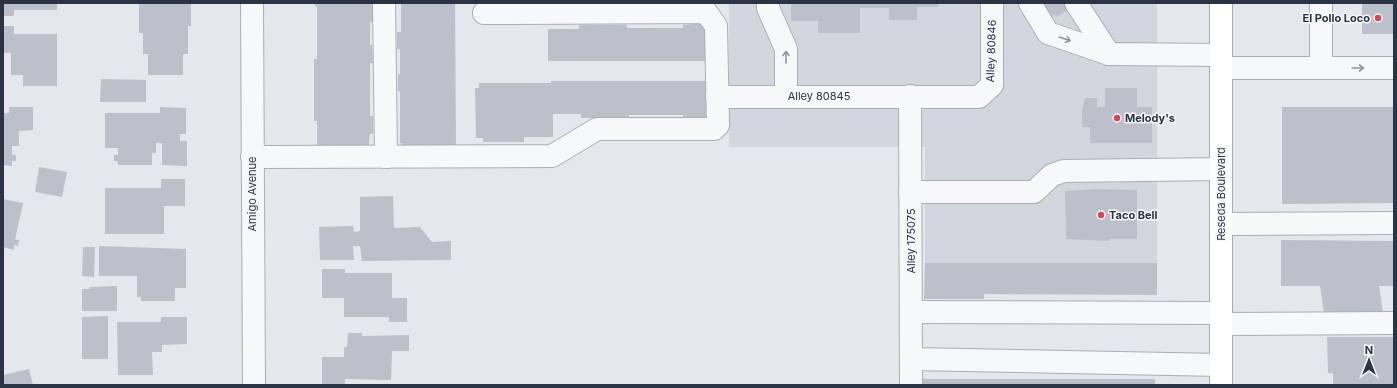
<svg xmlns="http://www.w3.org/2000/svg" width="1397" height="388" viewBox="0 0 1397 388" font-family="Inter,sans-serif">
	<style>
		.built { fill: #d2d6de }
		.building { fill: #bbc0ca }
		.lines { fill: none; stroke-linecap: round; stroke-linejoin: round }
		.minor-casing { stroke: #a9aeb7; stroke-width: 24 }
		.major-casing { stroke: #a3abb8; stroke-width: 24 }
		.minor { stroke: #f7f8fa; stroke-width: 22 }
		.major { stroke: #fff; stroke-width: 22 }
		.oneway { stroke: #9196a0 }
		.poi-dot { fill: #d1495b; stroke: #f4f6f9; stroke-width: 1.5 }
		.labels { text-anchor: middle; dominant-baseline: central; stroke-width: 3; stroke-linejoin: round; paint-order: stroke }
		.poi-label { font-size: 11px; font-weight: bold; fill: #2b3445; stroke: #f4f6f9; text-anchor: start }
		.street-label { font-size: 11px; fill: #2b3445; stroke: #f4f6f9 }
	</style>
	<rect width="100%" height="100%" fill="#e4e7ec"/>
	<path class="built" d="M729 3H1157V263H925V147H729Z"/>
	<g class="building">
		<path d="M3 3H57V10H14V16H3Z"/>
		<path d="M139 3H191V26H188V54H183V75H148V54H143V33H139Z"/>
		<path d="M315 3 373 4V22H370V45H372L373 63H370V116H373V134H370L368 149 317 147V121H314V59H317V6H315Z"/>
		<path d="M401 3H455L456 148H402V143H400V91H398V74H400V49H397V32H401Z"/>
		<path d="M791 3H938V7H917V20H889V8H860V33H818V21H791Z"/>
		<path d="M1038 3H1080L1056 17 1054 14 1047 18Z"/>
		<rect x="1362" y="3" width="32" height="31"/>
		<path d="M710 23V61H548V29H579V25H627V28H683V25Z"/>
		<path d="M3 26H14V34H57V86H23V75H11V53H3Z"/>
		<path d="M101 79 146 80V102H100Z"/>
		<path d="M551 81H710V120L683 118V115H629V118H581V114H553V137H524V142H483V138H476L475 88H479V83H551Z"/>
		<path d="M1105 88H1137V107H1152V143H1090V127H1082V109L1085 98H1097V107H1105Z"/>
		<path d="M9 107H33V130L19 131V146H12V155H16V161H12V166L3 165V113H9Z"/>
		<path d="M160 107 186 108V134H180V141H187V166L162 165V143H156V153H152V165H118V161H114V155H118V148H105V113H160Z"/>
		<path d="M1282 107H1394V203L1282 204Z"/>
		<path d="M39 167 67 172 62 197 35 192Z"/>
		<path d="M161 179H185V206H164V234H105V188H161Z"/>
		<path d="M1098 189 1137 190V239H1109V241L1066 239 1065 191Z"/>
		<path d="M393 196 394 228 420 227 432 242 451 241V260L362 261 360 246H353L354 260H320L319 227 353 226 354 232 360 231V197Z"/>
		<path d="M3 199 23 203 15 240H19L18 246 14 245V250L3 247Z"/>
		<path d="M1281 240 1394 241V286H1379L1383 313H1324L1320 286H1281Z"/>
		<path d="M99 246 186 249V288H175V301H141V297H137V276H99Z"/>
		<path d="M83 247H95L94 277 82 276Z"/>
		<path d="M925 263H1157V295L984 294V299H924Z"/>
		<path d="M322 269H345V273H392V298H407V322H389V317H344V298H322Z"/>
		<path d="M117 286V311H82V289H90V287Z"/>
		<path d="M108 316V359H82V317Z"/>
		<path d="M161 317H187V344L162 345V352H152L153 375H118L117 322H161Z"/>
		<path d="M348 333H362V336L409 335V351H392L391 380 345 379V384H322V357H344V347H347Z"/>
		<path d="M1327 337H1394V385H1333V373H1328Z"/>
		<path d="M29 369 33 385H3V375Z"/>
		<rect x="923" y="379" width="232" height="6"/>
	</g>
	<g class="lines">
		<g class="minor-casing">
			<g id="minor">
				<path d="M252 3 254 385"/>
				<path d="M384 3 386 157"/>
				<path d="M768 3V8L786 49V96"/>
				<path d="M1030 3 1048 33 1109 54 1221 55"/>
				<path d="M1076 3 1109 54"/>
				<path d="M1221 68H1321V3"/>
				<path d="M1321 68H1394"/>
				<path d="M910 96 911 385"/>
				<path d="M717 97H979L992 85V3"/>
				<path d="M252 157 552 156 597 129H714L718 125 716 26 706 12 484 13"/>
				<path d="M910 192H1034L1052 175 1064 171 1221 169"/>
				<path d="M1221 224 1394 223"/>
				<path d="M911 312 1221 313"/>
				<path d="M1221 324 1394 323"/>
				<path d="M911 359 1221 365"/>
			</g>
		</g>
		<g class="major-casing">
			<path id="major" d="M1221 3V385"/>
		</g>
		<use href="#minor" class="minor"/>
		<use href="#major" class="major"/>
	</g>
	<defs><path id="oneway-shaft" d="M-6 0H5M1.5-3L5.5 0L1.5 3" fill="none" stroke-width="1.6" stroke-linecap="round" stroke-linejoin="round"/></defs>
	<g class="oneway">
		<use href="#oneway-shaft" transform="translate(1065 39) rotate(19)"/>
		<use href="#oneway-shaft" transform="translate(786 57) rotate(-90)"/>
		<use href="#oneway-shaft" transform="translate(1358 68)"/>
	</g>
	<g class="poi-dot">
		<circle cx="1378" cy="18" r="4"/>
		<circle cx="1117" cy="118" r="4"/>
		<circle cx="1101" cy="215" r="4"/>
	</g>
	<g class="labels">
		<g class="poi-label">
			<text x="1370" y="18" text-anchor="end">El Pollo Loco</text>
			<text x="1125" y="118">Melody's</text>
			<text x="1109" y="215">Taco Bell</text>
		</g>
		<g class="street-label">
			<text transform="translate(991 51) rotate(-88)">Alley 80846</text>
			<text x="819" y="96">Alley 80845</text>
			<text transform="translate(252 194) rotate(-90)">Amigo Avenue</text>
			<text transform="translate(1221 194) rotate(-90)">Reseda Boulevard</text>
			<text transform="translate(911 241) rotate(-90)">Alley 175075</text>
		</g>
	</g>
	<rect width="1397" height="388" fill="none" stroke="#2b3445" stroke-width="8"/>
	<g transform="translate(1369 360)" stroke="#f4f6f9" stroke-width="3" paint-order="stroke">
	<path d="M0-3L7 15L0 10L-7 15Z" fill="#2b3445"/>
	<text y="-6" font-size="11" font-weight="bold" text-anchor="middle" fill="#2b3445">N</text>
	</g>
</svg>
